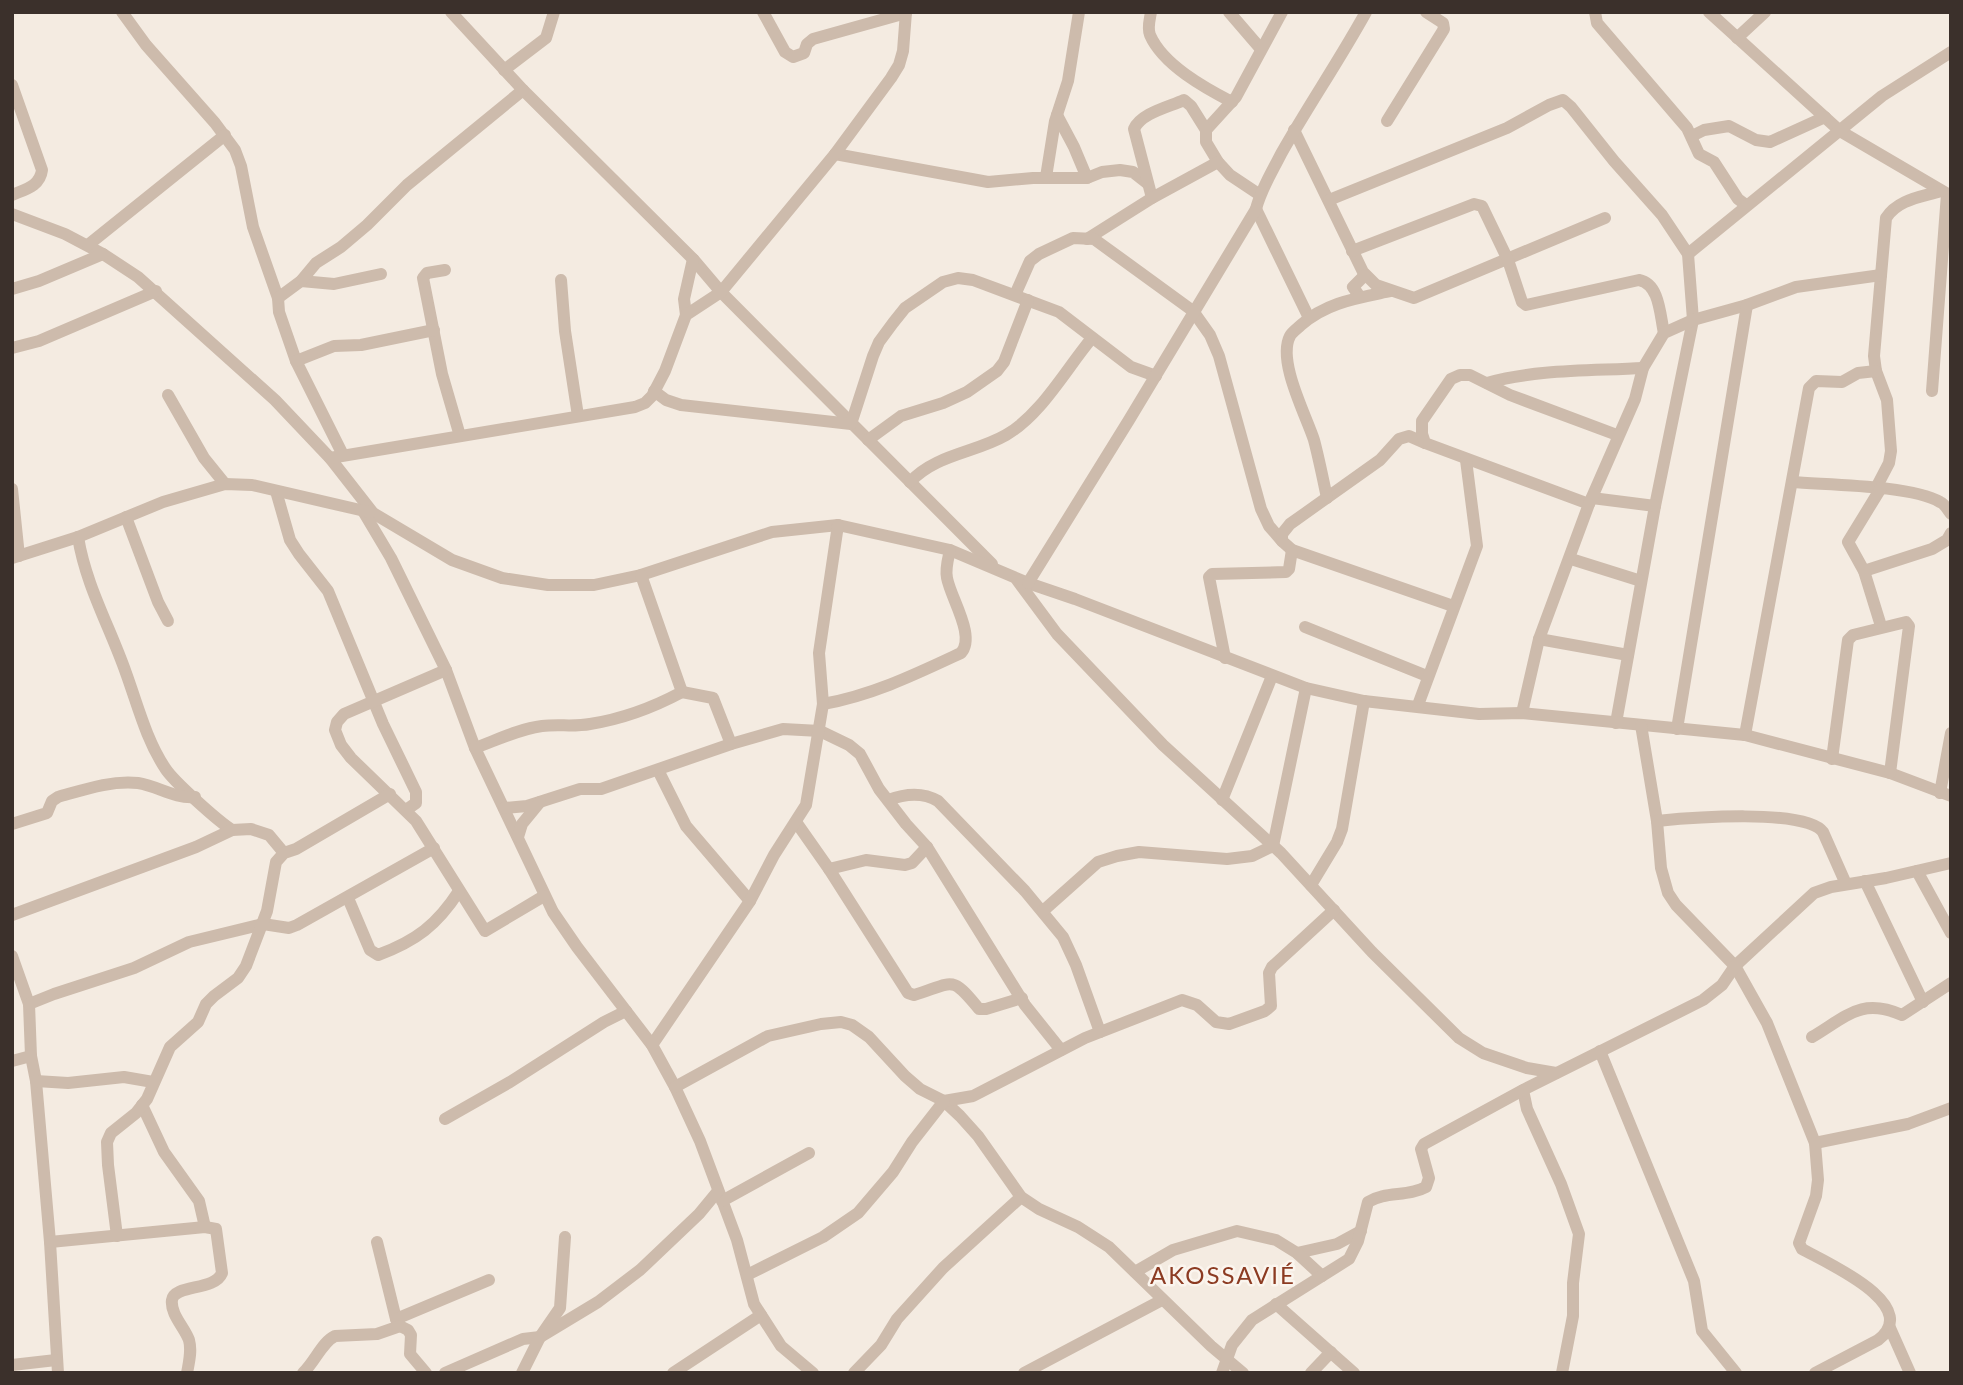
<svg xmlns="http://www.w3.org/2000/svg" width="1963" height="1385" viewBox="0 0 1963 1385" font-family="Lato,sans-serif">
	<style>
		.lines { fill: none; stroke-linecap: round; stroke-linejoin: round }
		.minor { stroke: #cdbbac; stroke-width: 12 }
		.labels { text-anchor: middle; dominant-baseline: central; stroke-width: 5; stroke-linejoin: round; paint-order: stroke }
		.quarter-label { font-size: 24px; letter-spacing: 2px; fill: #8c3b22; stroke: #fbf5ee }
	</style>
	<rect width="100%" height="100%" fill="#f4ebe1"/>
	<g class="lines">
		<g class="minor">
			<path d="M122 12 146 45 215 123 235 150 241 166 253 227 278 298 279 312 296 361 343 455"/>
			<path d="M451 12 523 90 693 259 721 292 992 564"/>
			<path d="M763 12 785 52 793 57 804 53 807 44 813 39 906 13"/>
			<path d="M1151 12C1150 19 1147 28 1150 35 1163 65 1205 88 1232 102"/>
			<path d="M1229 12 1260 48"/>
			<path d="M1595 12 1597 23 1687 128 1699 154 1714 162 1738 199 1746 205"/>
			<path d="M1709 12 1840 131 1951 196"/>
			<path d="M1737 38 1765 12"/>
			<path d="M504 70 546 38 554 12"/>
			<path d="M12 85 42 170C40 186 26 189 12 195"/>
			<path d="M1057 115 1074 147 1087 178"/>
			<path d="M1387 121 1444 29 1443 23 1426 12"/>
			<path d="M1206 130 1236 97 1282 12"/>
			<path d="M1294 130 1363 272 1376 285 1414 298 1605 218"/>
			<path d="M1692 136 1704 130 1729 126 1756 140 1770 142 1825 117"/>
			<path d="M835 154 988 182 1033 178H1087L1102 172 1120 170 1133 172 1147 183"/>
			<path d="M1046 177 1055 121 1068 81 1079 12"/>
			<path d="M1152 198 1134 129C1141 113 1169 107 1184 100L1191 106 1206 130V142L1218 162 1230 175 1260 195"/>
			<path d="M1329 200 1507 128 1549 105 1563 100 1571 107 1614 161 1662 215 1688 254 1693 320 1655 506 1616 723"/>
			<path d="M1256 209 1309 318"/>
			<path d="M12 214 65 234 103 254 138 277 275 400 330 458 373 513 452 560 502 578 548 585H594L641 575 772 532 838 525 950 550 1028 583 1075 599 1306 688 1364 701 1479 714 1522 713 1745 735 1890 773 1951 796"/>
			<path d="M1087 239 1152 198 1218 162"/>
			<path d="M88 245 225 135"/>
			<path d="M1352 251 1474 204 1482 206 1508 260 1522 302 1526 305 1639 280C1660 284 1660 316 1664 333"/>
			<path d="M1688 254 1882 96 1951 52"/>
			<path d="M445 270 427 273 423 278 442 374 460 436"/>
			<path d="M561 280 565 331 578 416"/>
			<path d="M301 281 334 284 381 274"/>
			<path d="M12 289 39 281 103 254"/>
			<path d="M1015 295 1030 261 1039 254 1073 238 1094 239 1193 311 1210 335 1219 356 1261 509 1269 526 1282 541"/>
			<path d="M1360 297 1353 287 1365 275"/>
			<path d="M278 298 301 281 316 263 341 247 367 225 407 185 523 90"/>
			<path d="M686 315 684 299 693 259"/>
			<path d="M12 348 39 341 156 291"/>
			<path d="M296 361 334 346 361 345 434 330"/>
			<path d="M1487 383C1537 369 1592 371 1643 368"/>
			<path d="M654 391 666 400 681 405 851 424 873 356 879 342 893 323 905 308 943 282 958 278 973 280 1059 312 1131 367 1156 376"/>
			<path d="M1932 391 1947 194"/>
			<path d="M168 395 204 458 225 484"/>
			<path d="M868 440 901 416 943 403 967 392 997 371 1004 362 1028 300"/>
			<path d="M1425 443 1409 436 1399 439 1380 460 1290 524 1282 534V541L1292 550 1453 606"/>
			<path d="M330 458 635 407 645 403 652 396 665 371 686 315 721 292 835 154 891 78 899 65 903 51 906 12"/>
			<path d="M910 482C936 454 975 453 1006 435 1041 415 1066 369 1092 338"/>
			<path d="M1792 482C1828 485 1911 485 1940 502 1945 504 1948 510 1951 514"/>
			<path d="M1876 488 1889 463 1891 451 1887 400 1876 371 1874 356 1886 218C1898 199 1922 197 1941 191"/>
			<path d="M12 489 19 556"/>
			<path d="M276 491 290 540 299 554 328 591 383 724 416 792V803L406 810"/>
			<path d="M1327 498C1323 479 1319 459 1314 440 1306 415 1277 361 1290 336 1292 332 1298 328 1301 325 1327 302 1358 298 1391 291"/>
			<path d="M1592 498 1655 506"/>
			<path d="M1589 504 1425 443 1422 434V421L1451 379 1460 375H1470L1510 395 1617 435"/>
			<path d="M363 511 391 558 446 670 475 748 553 912 577 947 652 1045 675 1087 700 1141 737 1240 754 1304 781 1346 813 1373"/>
			<path d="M126 517 158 602 168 621"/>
			<path d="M78 537C86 586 110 627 126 673 138 706 146 739 165 768 173 781 218 821 232 830"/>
			<path d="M12 558 78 537 163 502 225 484 252 485 369 512"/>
			<path d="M1571 559 1641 581"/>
			<path d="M1864 571 1932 549 1947 540 1951 533"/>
			<path d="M1017 580 1057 634 1163 745 1281 853 1372 952 1459 1038 1483 1053 1527 1068 1556 1073"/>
			<path d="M1028 583 1129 420 1256 209C1261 189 1272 172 1281 154 1308 106 1339 61 1366 12"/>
			<path d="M1881 626 1864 571 1848 542 1881 488"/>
			<path d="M1305 627 1427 676"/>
			<path d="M1539 639 1628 655"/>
			<path d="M1225 658 1209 577 1212 574 1286 572 1289 569 1292 550"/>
			<path d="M446 670 344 714 337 722 335 730 341 745 351 758 416 821 485 931 544 896"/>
			<path d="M682 692 713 698 731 744"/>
			<path d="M823 704C873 695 916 674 961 653 976 636 951 599 947 578 945 569 948 559 950 550"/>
			<path d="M1418 705 1477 546 1466 460"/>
			<path d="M1522 713 1539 639 1589 504 1635 399 1643 368 1664 333 1693 320 1747 305 1796 287 1881 275"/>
			<path d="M1641 725 1657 821 1661 868 1668 893 1676 905 1735 966 1767 1023 1815 1143 1908 1124 1951 1108"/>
			<path d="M1677 729 1747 305"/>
			<path d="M1745 735 1809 388 1816 381 1842 382 1858 373 1876 371"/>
			<path d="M475 748C497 740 519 729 542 726 558 724 574 727 590 724 622 719 654 707 682 692L641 575"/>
			<path d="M1832 759 1848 640 1853 635 1906 622 1909 626 1890 773"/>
			<path d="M658 770 686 826 750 901"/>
			<path d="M1940 793 1951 733"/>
			<path d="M888 800C904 794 923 792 938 801L1025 891 1063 937 1076 965 1100 1032"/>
			<path d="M1222 800 1272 676"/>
			<path d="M504 808 527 806 580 789H601L731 744 783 729 820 731 849 745 860 754 879 789 906 824 927 847 1025 1005 1061 1050"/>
			<path d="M1657 821C1687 818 1806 808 1823 832L1846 884"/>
			<path d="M796 822 829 869 908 993 914 995C955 982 951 975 979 1009H986L1022 998"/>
			<path d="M12 824 47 813 52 801 58 797C83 790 111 780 138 783 158 786 174 799 195 797"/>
			<path d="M518 837 522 824 540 802"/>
			<path d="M829 869 866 860 905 865 912 863 927 847"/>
			<path d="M1917 871 1951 933"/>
			<path d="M1865 881 1923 1002"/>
			<path d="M1311 885 1337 842 1342 829 1364 701"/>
			<path d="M348 898 370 950 378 955C416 941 437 925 459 891"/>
			<path d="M1043 911 1098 862 1117 856 1139 852 1227 859 1252 856 1273 846 1306 688"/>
			<path d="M12 915 196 847 232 830 251 829 269 835 284 853"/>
			<path d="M12 956 29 1004 31 1056 36 1081 50 1242 58 1373"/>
			<path d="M29 1004 54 994 134 968 189 942 263 924 289 928 297 925 434 848"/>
			<path d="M1812 1037C1846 1017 1861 997 1902 1015L1951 983"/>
			<path d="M652 1045 750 901 774 855 806 805 823 704 819 653 838 525"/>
			<path d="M1600 1051 1694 1281 1702 1331 1736 1373"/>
			<path d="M12 1061 31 1056"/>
			<path d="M36 1081 68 1083 124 1077 153 1082"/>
			<path d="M675 1087 768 1036 821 1024 841 1022 852 1025 869 1037 905 1076 920 1089 944 1101 960 1116 978 1136 1021 1197 1039 1209 1078 1227 1109 1247 1211 1346 1243 1373"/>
			<path d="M1523 1090 1527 1109 1561 1184 1579 1234 1573 1283V1316L1562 1373"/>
			<path d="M944 1101 973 1096 1085 1038 1182 1000 1197 1005 1216 1022 1229 1024 1265 1011 1271 1006 1269 973 1272 967 1334 910"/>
			<path d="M142 1105 164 1152 199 1201 205 1227"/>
			<path d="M445 1119 510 1082 604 1022 626 1011"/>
			<path d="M1815 1143 1818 1180 1816 1196 1799 1243 1802 1249C1825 1262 1924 1305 1878 1340L1815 1373"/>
			<path d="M722 1201 809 1153"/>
			<path d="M117 1236 108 1165 107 1142 111 1133 136 1113 147 1099 170 1047 198 1022 206 1004 214 996 238 978 246 966 267 911 276 862 284 853 296 849 390 794"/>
			<path d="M50 1242 205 1227 216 1229 222 1273C215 1291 174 1284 172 1300 170 1314 185 1328 189 1340 192 1351 189 1362 187 1373"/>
			<path d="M377 1242 396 1319 400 1326 408 1330 411 1335 410 1354 426 1373"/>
			<path d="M1297 1253 1337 1244 1361 1231"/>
			<path d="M1135 1272 1173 1250 1237 1231 1276 1240 1297 1253 1322 1276"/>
			<path d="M747 1275 823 1237 858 1213 893 1172 912 1142 944 1101"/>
			<path d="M1276 1304 1354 1373"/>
			<path d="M396 1319 489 1280"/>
			<path d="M1890 1328 1910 1373"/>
			<path d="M12 1365 56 1360"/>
			<path d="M303 1373C315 1362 322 1342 335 1336L377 1334 400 1326"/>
			<path d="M445 1373 523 1339 540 1337 598 1302 640 1270 699 1214 718 1191"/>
			<path d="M522 1373 540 1337 560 1308 565 1237"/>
			<path d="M673 1373 761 1315"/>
			<path d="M854 1373 881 1345 897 1319 943 1268 1021 1197"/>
			<path d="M1024 1373 1162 1300"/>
			<path d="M1222 1373 1232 1345 1252 1320 1349 1259 1358 1241 1368 1202C1385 1191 1408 1197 1426 1187L1429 1178 1421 1149 1424 1144 1523 1090 1703 1000 1722 985 1735 966 1814 893 1831 887 1886 878 1951 863"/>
			<path d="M1311 1373 1331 1352"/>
		</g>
	</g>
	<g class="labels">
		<g class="quarter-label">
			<text x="1223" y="1274">AKOSSAVIÉ</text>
		</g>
	</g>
	<rect width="1963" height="1385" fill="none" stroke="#3b302b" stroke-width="28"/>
</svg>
